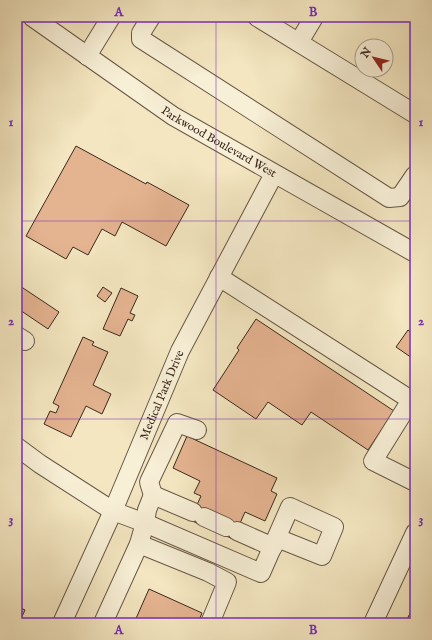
<svg xmlns="http://www.w3.org/2000/svg" width="432" height="640" viewBox="0 0 432 640" font-family="'IM FELL English',serif">
	<style>
		.building { fill: #e4b390; stroke: #3b281f }
		.lines { fill: none; stroke-linecap: round; stroke-linejoin: round }
		.minor-casing { stroke: #695847; stroke-width: 20 }
		.minor { stroke: #f7efd6; stroke-width: 18 }
		.grid { fill: none; stroke: #7b2cbf; stroke-width: 1; stroke-opacity: 0.55 }
		.labels { text-anchor: middle; dominant-baseline: central; stroke-width: 3; stroke-linejoin: round; paint-order: stroke }
		.street-label { font-size: 12px; fill: #3b281f; stroke: #f7efd6 }
		.neatline { fill: none; stroke: #7b2cbf; stroke-width: 1.5 }
		.grid-label { font-size: 13px; text-anchor: middle; font-weight: bold; fill: #7b2cbf }
	</style>
	<rect width="100%" height="100%" fill="#f3e6c0"/>
	<filter id="stains"><feTurbulence type="fractalNoise" baseFrequency=".005" numOctaves="4"/><feColorMatrix values="0 0 0 0 .2 0 0 0 0 .09 0 0 0 0 .02 0 0 0 .5 -.17"/></filter>
	<radialGradient id="worn" r=".72"><stop offset=".6" stop-color="#630" stop-opacity="0"/><stop offset="1" stop-color="#630" stop-opacity=".3"/></radialGradient>
	<g class="building">
		<path d="M76 146 146 184 147 182 189 205 166 246 122 222 115 236 102 229 88 255 73 247 66 259 26 236Z"/>
		<path d="M17 284 59 312 48 329 17 308Z"/>
		<path d="M103 287 112 293 105 302 97 296Z"/>
		<path d="M121 288 138 296 130 313 135 315 132 321 128 319 120 336 103 329Z"/>
		<path d="M256 319 394 411 368 450 311 412 302 425 268 402 256 419 213 390 239 350 237 348Z"/>
		<path d="M408 330 415 335V360L396 347Z"/>
		<path d="M83 337 94 342 92 345 108 352 93 385 111 394 102 414 86 406 71 437 44 424 50 411 56 413 59 406 53 403Z"/>
		<path d="M187 436 277 478 271 491 277 494 265 521 245 512 233 539 190 520 201 496 194 493 200 481 173 468Z"/>
		<path d="M149 589 202 613 198 623H134Z"/>
		<path d="M415 604V623H405Z"/>
		<path d="M17 606 25 610 19 623H17Z"/>
	</g>
	<g class="lines">
		<g class="minor-casing">
			<g id="minor">
				<path id="s1" d="M32 17 173 116 415 253"/>
				<path d="M151 17 141 33V39L389 198 400 197 415 175"/>
				<path d="M257 17 415 114"/>
				<path d="M299 42 314 17"/>
				<path d="M87 56 111 17"/>
				<path d="M219 277 411 400"/>
				<path d="M17 336 25 341"/>
				<path d="M415 403 411 400 373 461 415 482"/>
				<path d="M17 447 40 464 113 511 145 523 261 573 290 507 334 527 322 556 277 538"/>
				<path d="M153 495 149 482 177 423 197 430"/>
				<path d="M204 517 226 527"/>
				<path d="M237 531 273 547"/>
				<path d="M139 544 208 572 227 582 210 623"/>
				<path id="s2" d="M62 623 113 511 180 351 274 174"/>
				<path d="M103 623 139 544 145 523 147 510 153 495 193 512"/>
				<path d="M377 623 374 621 415 533"/>
			</g>
		</g>
		<use href="#minor" class="minor"/>
	</g>
	<path class="grid" d="M216 17V623M17 221H415M17 419H415"/>
	<g class="labels">
		<g class="street-label">
			<text stroke="none"><textPath href="#s1" startOffset="225">Parkwood Boulevard West</textPath></text>
			<text stroke="none"><textPath href="#s2" startOffset="249">Medical Park Drive</textPath></text>
		</g>
	</g>
	<rect width="432" height="640" fill="none" stroke="#f3e6c0" stroke-width="44"/>
	<g transform="translate(374 58) rotate(305)"><circle r="19" fill="#f7efd6" stroke="#ac9f8d"/>
	<path d="M0-3L7 15L0 10L-7 15Z" fill="#8f2418"/>
	<text y="-6" font-size="11" font-weight="bold" text-anchor="middle" fill="#3b281f">N</text>
	</g>
	<rect x="22" y="22" width="388" height="596" class="neatline"/>
	<g class="grid-label">
		<text x="119" y="16">A</text>
		<text x="313" y="16">B</text>
		<text x="11" y="126">1</text>
		<text x="421" y="126">1</text>
		<text x="11" y="325">2</text>
		<text x="421" y="325">2</text>
		<text x="11" y="523">3</text>
		<text x="421" y="523">3</text>
		<text x="119" y="634">A</text>
		<text x="313" y="634">B</text>
	</g>
	<rect width="100%" height="100%" filter="url(#stains)"/>
	<rect width="100%" height="100%" fill="url(#worn)"/>
</svg>
